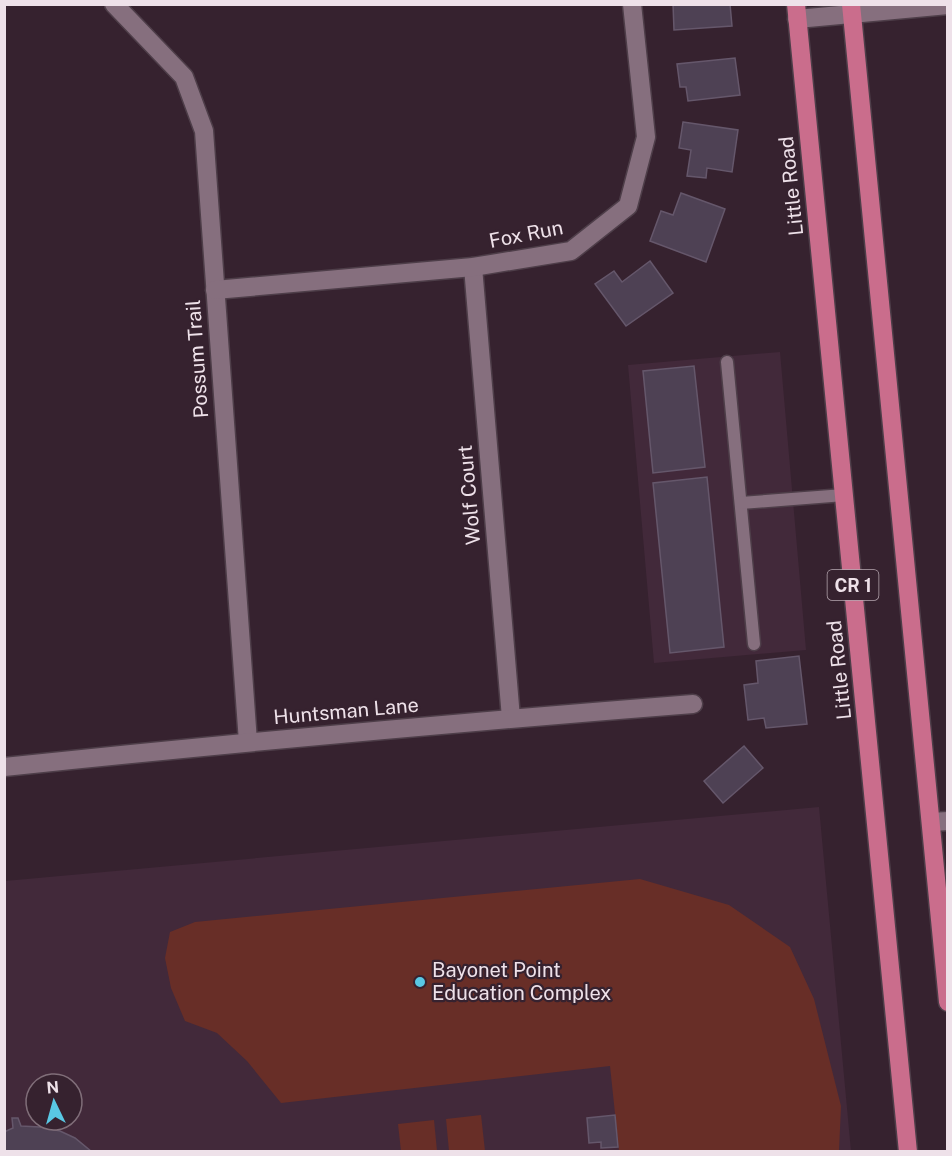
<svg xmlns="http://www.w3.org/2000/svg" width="952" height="1156" viewBox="0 0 952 1156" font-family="'Public Sans',sans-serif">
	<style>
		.built { fill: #42293a; fill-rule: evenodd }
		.green { fill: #682e27 }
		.building { fill: #4e4154; stroke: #65576b; stroke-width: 1.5 }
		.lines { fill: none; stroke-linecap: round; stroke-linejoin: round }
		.lane-casing { stroke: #4e3e49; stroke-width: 15 }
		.street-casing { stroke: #4e3e49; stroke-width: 21 }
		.primary-casing { stroke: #4e3e49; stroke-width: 21 }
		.lane { stroke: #866f7e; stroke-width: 12 }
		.street { stroke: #866f7e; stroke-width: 18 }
		.primary { stroke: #ca6d8c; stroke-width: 18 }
		.poi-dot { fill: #59c8e4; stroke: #36222f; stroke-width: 2 }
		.labels { text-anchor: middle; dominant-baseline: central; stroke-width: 4.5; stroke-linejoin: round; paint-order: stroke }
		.shield { fill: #36222f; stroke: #b7a8b1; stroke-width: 1.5 }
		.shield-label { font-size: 18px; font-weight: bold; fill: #eee1e9 }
		.street-label { font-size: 20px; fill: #eee1e9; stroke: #36222f }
		.poi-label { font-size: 20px; fill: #eee1e9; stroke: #36222f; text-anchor: start }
	</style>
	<rect width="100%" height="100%" fill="#36222f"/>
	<g class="built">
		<path d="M780 352 806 650 654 663 628 365Z"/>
		<path d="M819 807 851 1151 5 1152V881ZM36 1084H72V1120H36Z"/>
	</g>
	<g class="green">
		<path d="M640 879 729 905 790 947 814 999 841 1106 839 1151H619L610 1066 281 1103 247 1061 217 1033 185 1021 171 988 165 958 170 932 195 922Z"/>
		<path d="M481 1115 485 1151H449L446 1119Z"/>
		<path d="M434 1120 437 1151H401L398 1124Z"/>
	</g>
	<g class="building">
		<path d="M673 4H730L732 26 674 30Z"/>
		<path d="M735 58 740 95 688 101 686 87H680L677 64Z"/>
		<path d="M683 122 738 130 732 172 707 168 706 178 687 176 691 150 679 148Z"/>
		<path d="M681 193 725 209 706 262 650 241 661 211 673 215Z"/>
		<path d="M650 261 673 293 626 326 595 284 614 271 622 282Z"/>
		<path d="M694 366 705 467 653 473 643 371Z"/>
		<path d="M707 477 724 647 670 653 653 483Z"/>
		<path d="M799 656 807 724 766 728 764 718 748 720 744 685 758 683 756 661Z"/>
		<path d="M744 746 763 768 723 803 704 781Z"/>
		<path d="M615 1115 618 1147 601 1148V1142L589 1143 587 1118Z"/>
		<path d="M12 1118H18L21 1126 40 1127 60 1131 75 1138 92 1152H4V1132L13 1128Z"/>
	</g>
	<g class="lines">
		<g class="lane-casing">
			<g id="lane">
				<path d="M727 362 754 644"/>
				<path d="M741 503 844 495"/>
			</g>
		</g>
		<g class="street-casing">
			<g id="street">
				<path d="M114 4 184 77 204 131 248 742"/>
				<path d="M797 19 948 5"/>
				<path d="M473 267 511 718"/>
				<path d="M215 290 473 267 571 251 628 206 646 137 632 4"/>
				<path d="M4 767C234 743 463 722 693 704"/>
				<path d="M931 822 948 821"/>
			</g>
		</g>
		<g class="primary-casing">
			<g id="primary">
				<path d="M796 4 908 1152"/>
				<path d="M851 4 948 1002"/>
			</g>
		</g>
		<use href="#lane" class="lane"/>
		<use href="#street" class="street"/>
		<use href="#primary" class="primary"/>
	</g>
	<circle class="poi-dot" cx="420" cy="982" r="6"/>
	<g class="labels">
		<rect class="shield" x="827.5" y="570" width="51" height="30" rx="4.5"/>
		<g class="shield-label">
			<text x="853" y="585">CR 1</text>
		</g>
		<g class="street-label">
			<text transform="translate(791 186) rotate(-96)">Little Road</text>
			<text transform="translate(526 234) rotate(-11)">Fox Run</text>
			<text transform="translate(197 359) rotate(-94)">Possum Trail</text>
			<text transform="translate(469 495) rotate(-95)">Wolf Court</text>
			<text transform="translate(839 670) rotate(-96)">Little Road</text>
			<text transform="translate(346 711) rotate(-5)">Huntsman Lane</text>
		</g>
		<g class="poi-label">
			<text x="432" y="970">Bayonet Point<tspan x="432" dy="23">Education Complex</tspan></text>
		</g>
	</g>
	<rect width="952" height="1156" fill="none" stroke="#eee1e9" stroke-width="12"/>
	<g transform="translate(54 1102) rotate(355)"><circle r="28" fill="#36222f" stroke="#806e79" stroke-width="1.5"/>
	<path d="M0-4.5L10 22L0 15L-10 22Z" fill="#59c8e4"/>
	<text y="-9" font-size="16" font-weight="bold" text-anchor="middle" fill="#eee1e9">N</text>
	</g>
</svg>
